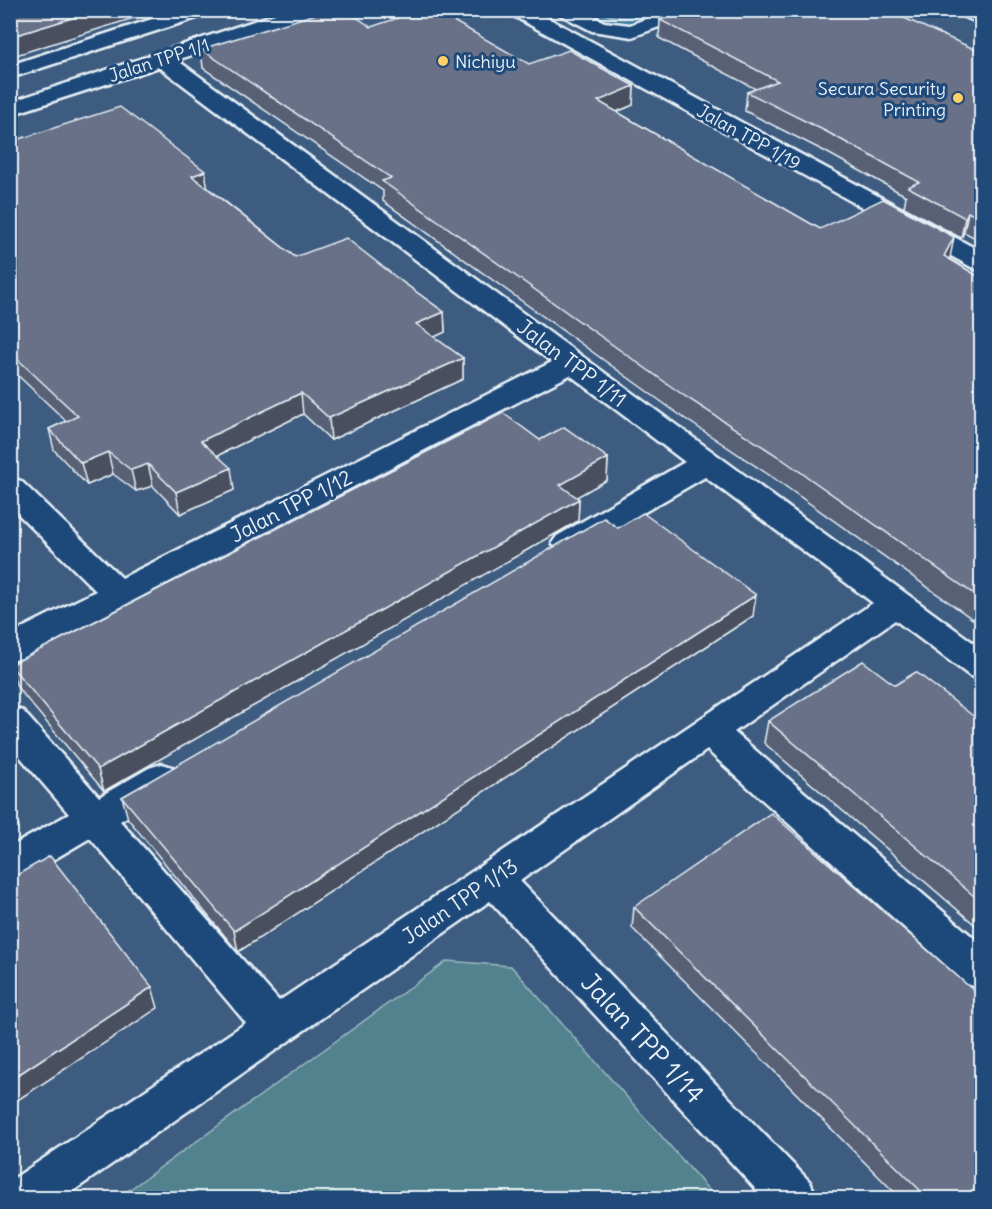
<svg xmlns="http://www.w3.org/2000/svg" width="992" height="1209" viewBox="0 0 992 1209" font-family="Delius,sans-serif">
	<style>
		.built { fill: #3e5b80 }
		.green { fill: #51828d; stroke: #9cbac2; stroke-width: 1.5 }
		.water { fill: #437b9f; stroke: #85aac3; stroke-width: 1.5 }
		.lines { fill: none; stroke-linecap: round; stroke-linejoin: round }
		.shore { stroke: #a6c2d4; stroke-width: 1.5 }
		.minor-casing { stroke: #e8f1f8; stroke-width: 5 }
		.minor { fill: #1f4a7a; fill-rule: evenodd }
		.wall { fill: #596175; stroke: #e8f1f8; stroke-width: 1.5 }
		.shaded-wall { fill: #484f5f; stroke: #e8f1f8; stroke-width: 1.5 }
		.building { fill: #677188; stroke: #e8f1f8; stroke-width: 1.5 }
		.poi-dot { fill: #ffd166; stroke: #1f4a7a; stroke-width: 2 }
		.labels { text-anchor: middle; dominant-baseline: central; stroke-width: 6; stroke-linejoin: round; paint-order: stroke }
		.far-street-label { font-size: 18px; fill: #e8f1f8; stroke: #1f4a7a }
		.far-poi-label { font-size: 18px; fill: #e8f1f8; stroke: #1f4a7a; text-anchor: start }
		.street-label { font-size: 21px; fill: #e8f1f8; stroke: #1f4a7a }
		.near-street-label { font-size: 26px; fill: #e8f1f8; stroke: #1f4a7a }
	</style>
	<rect width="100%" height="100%" fill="#2d527d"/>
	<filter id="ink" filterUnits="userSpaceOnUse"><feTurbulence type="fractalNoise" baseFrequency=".0167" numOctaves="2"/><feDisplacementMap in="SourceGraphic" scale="12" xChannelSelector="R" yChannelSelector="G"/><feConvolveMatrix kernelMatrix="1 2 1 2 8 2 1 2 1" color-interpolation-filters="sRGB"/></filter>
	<g filter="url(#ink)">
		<rect class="built" x="11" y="11" width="970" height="1187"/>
		<path class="green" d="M447 961 511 966 716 1198H118Z"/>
		<path class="water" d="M582 11H679C632 26 628 34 582 11Z"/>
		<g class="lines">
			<path class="shore" d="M595 10C619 22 636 19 661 10"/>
			<g class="minor-casing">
				<g id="minor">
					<path d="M180 10H212L209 14 10 78V65Z"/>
					<path d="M287 10H318L315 14 177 60 982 649V679L970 676 895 620 734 732 982 945V989L967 984 707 750 520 881 810 1182 817 1198H764L490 901 63 1198H10V1181L246 1023 90 838 24 877 10 882V847L69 814 10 745V707L23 711 99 797 149 768 162 764 175 768 180 778 175 788 120 821 279 1001 873 603 705 477 579 550 568 554 557 550 552 543 557 536 685 462 570 375 22 658 10 661V634L96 591 10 506V478L21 481 122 578 552 362 159 67 10 115V102Z"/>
					<path d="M507 10H533L982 252V271L973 268 510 14Z"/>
					<path d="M556 10H582L604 22 630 25 668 10H697L694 14 632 37 592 31 559 14Z"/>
					<path d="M954 10H982V24L957 14Z"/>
				</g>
			</g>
			<use href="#minor" class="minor"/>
		</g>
		<g class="wall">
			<path d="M660 20 981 52V241L964 232 961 238 904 207 906 196 824 151 745 111 747 92 756 89 659 38Z"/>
			<path d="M371 27 529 64 634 86 633 105 617 112 820 229 950 258 949 259 981 278V625L775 479 684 418 383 201V191L203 68 201 49Z"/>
			<path d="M10 139 13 141 205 171 207 187 295 257 401 281 444 312 445 332 434 337 463 358V379L331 440 303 414 217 456 234 490 180 514 153 486 136 491 113 474 87 485 54 450 49 429 66 421 10 368Z"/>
			<path d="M540 440 608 458 607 480 576 497 579 499 578 521 104 791 17 687 10 665Z"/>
			<path d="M618 528 753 616 238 952 128 819 122 797Z"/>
			<path d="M895 685 981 722V930L764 743 768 721Z"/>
			<path d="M634 907 981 1198H900L632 928Z"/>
		</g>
		<g class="shaded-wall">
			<path d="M98 10H159L10 57V37Z"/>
			<path d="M634 86 633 105 597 120 598 101Z"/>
			<path d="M205 171 208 191 192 176Z"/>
			<path d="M968 212 964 232 961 238 965 218Z"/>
			<path d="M954 237 950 258 939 277 944 256Z"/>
			<path d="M444 312 445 332 417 345 416 324Z"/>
			<path d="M463 358V379L331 440 329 418Z"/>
			<path d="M301 393 303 414 204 462 201 441Z"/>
			<path d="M108 452 113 474 87 485 81 463Z"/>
			<path d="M608 458 607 480 559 507 560 485Z"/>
			<path d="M148 464 153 486 136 491 131 470Z"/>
			<path d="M231 468 234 490 180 514 176 492Z"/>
			<path d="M579 499 578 521 104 791 98 769Z"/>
			<path d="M756 595 753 616 238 952 234 931Z"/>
			<path d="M11 805 19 827 10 832V806Z"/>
			<path d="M152 987 158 1008 10 1105V1080Z"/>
		</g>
		<g class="building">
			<path d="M10 10H98L10 37Z"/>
			<path d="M329 10H346L371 27 422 10H434L529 64 569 50 634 86 598 101 820 229 883 199 954 237 944 256 981 278V599L779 457 686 397 382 181 391 178 201 49Z"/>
			<path d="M689 10H886L981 52V219L968 212 965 218 908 187 919 182 827 132 747 92 778 81 660 20Z"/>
			<path d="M120 107 205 171 192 176 295 257 346 238 401 281 444 312 416 324 463 358 329 418 301 393 201 441 231 468 176 492 148 464 131 470 108 452 81 463 49 429 78 416 10 352V139L13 141Z"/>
			<path d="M503 413 540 440 564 427 608 458 560 485 579 499 98 769 10 665Z"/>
			<path d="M643 513 756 595 234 931 122 797 604 518 618 528Z"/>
			<path d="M863 661 895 685 916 672 981 722V902L768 721Z"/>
			<path d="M771 813 981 997V1198H928L634 907Z"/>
			<path d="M50 856 152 987 10 1080V879Z"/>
		</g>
	</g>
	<g class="poi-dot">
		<circle cx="443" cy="61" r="6"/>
		<circle cx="958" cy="98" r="6"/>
	</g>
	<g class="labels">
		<g class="far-street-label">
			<text transform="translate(159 60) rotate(-18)">Jalan TPP 1/1</text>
			<text transform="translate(749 137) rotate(29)">Jalan TPP 1/19</text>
		</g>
		<g class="far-poi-label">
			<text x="455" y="61">Nichiyu</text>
			<text x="946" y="88" text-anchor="end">Secura Security<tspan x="946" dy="21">Printing</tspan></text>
		</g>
		<g class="street-label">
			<text transform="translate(572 363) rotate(37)">Jalan TPP 1/11</text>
			<text transform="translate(291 506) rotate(-27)">Jalan TPP 1/12</text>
			<text transform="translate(460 901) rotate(-34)">Jalan TPP 1/13</text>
		</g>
		<g class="near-street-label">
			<text transform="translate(643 1038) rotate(47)">Jalan TPP 1/14</text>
		</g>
	</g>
	<rect width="992" height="1209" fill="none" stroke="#1f4a7a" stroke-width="36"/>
	<rect x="18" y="18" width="956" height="1173" fill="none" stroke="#e8f1f8" stroke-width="2" filter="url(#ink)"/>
</svg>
